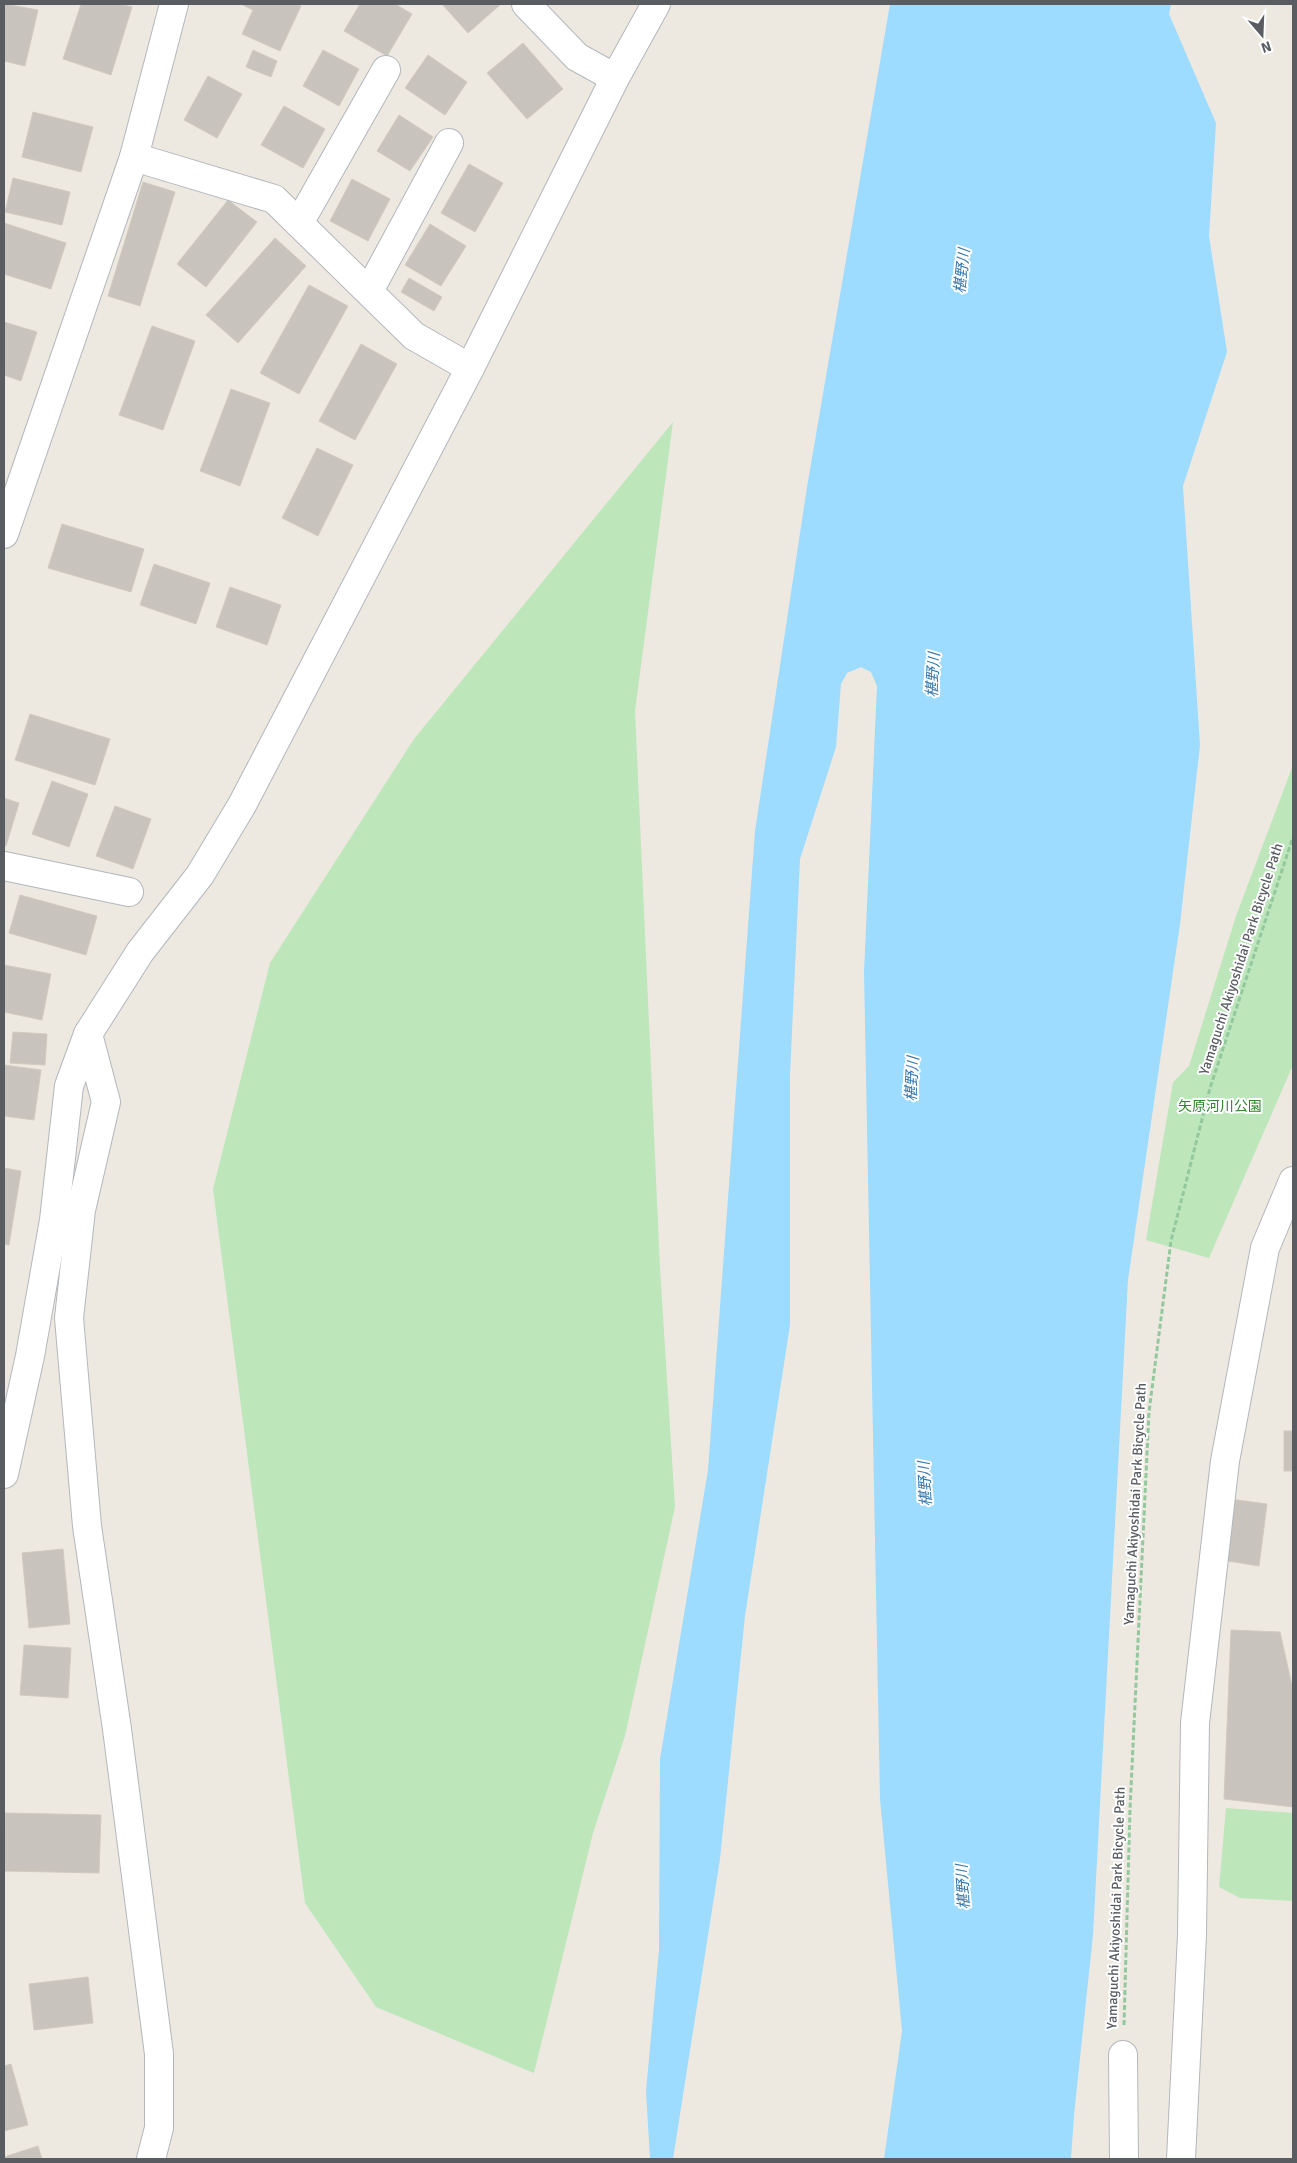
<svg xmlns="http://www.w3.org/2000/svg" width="1297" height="2163" viewBox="0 0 1297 2163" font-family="Signika,'Noto Sans JP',sans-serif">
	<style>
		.green { fill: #bde6ba }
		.water { fill: #9ddbff }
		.building { fill: #c8c3bd; stroke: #d2cabe }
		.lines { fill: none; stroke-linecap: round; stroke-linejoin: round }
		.minor-casing { stroke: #b3b7bc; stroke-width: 30 }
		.path { stroke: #93c89e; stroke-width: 3; stroke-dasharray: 5 2.5; stroke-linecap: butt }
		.minor { stroke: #fff; stroke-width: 28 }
		.labels { text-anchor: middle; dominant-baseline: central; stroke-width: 4; stroke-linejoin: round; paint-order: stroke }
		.street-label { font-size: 14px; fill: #595d62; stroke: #fff }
		.park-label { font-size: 14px; fill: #31832f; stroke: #fff }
		.water-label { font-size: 15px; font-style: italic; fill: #3577ad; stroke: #fff }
	</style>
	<rect width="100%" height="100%" fill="#ede9e0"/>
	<g class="green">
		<path d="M673 422 635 711 660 1268 675 1507 625 1736 593 1833 534 2073 376 2007 305 1903 213 1189 270 963 414 739Z"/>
		<path d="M1293 765V1065L1209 1258 1146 1240 1173 1082 1189 1066 1236 916Z"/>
		<path d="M1226 1808 1293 1813V1901L1240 1898 1219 1887Z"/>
	</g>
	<path class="water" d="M890 4H1171L1169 14 1216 123 1209 236 1227 352 1183 486 1200 745 1180 924 1128 1280 1093 1935 1074 2115 1071 2159H884L902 2031 880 1799 864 972 877 686 871 672 861 667 847 673 841 684 836 747 800 859 790 1075V1325L745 1616 720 1859 673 2159H650L646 2091 659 1950 660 1759 708 1470 755 831 807 487Z"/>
	<g class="building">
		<path d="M4 4 38 10 25 66 4 61Z"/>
		<path d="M81 4H120L132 7 111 75 63 59Z"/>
		<path d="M241 4H296L301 6 280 51 242 34 253 10Z"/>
		<path d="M360 4H395L412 14 387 56 344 31Z"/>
		<path d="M442 4H501L468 33Z"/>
		<path d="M523 43 563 89 527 119 487 73Z"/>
		<path d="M253 50 277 61 271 77 246 67Z"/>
		<path d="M323 50 359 69 339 106 303 86Z"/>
		<path d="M428 55 467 82 445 115 405 88Z"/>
		<path d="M208 76 242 94 217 138 184 120Z"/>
		<path d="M284 106 325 129 303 168 261 145Z"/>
		<path d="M33 112 93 127 81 172 22 157Z"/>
		<path d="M399 115 433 137 410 171 377 151Z"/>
		<path d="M469 164 503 183 475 232 441 213Z"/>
		<path d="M13 178 70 192 62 225 5 212Z"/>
		<path d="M352 179 390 199 368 241 330 221Z"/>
		<path d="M143 182 175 192 140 306 108 296Z"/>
		<path d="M228 200 257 222 206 287 177 264Z"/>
		<path d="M4 223 66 243 51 289 4 274Z"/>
		<path d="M430 224 466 246 441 286 405 265Z"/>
		<path d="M275 238 306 266 238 343 206 315Z"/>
		<path d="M409 278 442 297 434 311 401 292Z"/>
		<path d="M309 285 348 306 299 394 260 373Z"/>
		<path d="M4 322 37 332 21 381 4 375Z"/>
		<path d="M152 326 195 341 163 430 119 415Z"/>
		<path d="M361 344 397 364 355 440 319 421Z"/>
		<path d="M231 389 270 403 240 486 200 471Z"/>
		<path d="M317 448 353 465 318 536 282 518Z"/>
		<path d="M62 524 144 549 131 592 48 568Z"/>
		<path d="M154 564 210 583 196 624 140 605Z"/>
		<path d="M230 587 281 605 267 645 216 627Z"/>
		<path d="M30 714 110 739 95 785 15 760Z"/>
		<path d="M52 781 88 794 69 847 32 834Z"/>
		<path d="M4 798 19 803 6 846 4 845Z"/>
		<path d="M115 806 151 819 133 869 96 856Z"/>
		<path d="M20 895 97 916 86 955 9 933Z"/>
		<path d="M4 965 51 974 42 1020 4 1012Z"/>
		<path d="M13 1032 47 1034 45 1065 10 1063Z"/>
		<path d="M4 1065 41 1070 34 1120 4 1116Z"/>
		<path d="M4 1168 21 1171 9 1245 4 1244Z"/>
		<rect x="1284" y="1431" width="9" height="40"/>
		<path d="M1230 1499 1267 1504 1259 1566 1222 1560Z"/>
		<path d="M63 1549 70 1624 29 1628 22 1553Z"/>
		<path d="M1231 1630 1280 1632 1293 1690V1807L1224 1799Z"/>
		<path d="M24 1645 71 1648 68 1698 20 1695Z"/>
		<path d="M5 1813 101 1815 99 1873 4 1871Z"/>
		<path d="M88 1977 93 2023 34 2030 29 1984Z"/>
		<path d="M11 2064 28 2125 4 2131V2066Z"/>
		<path d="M38 2146 42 2159H4V2157Z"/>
	</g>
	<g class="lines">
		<g class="minor-casing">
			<g id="minor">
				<path d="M526 4 577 57 615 78"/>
				<path d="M134 157 274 199 414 336 470 368"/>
				<path d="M299 223 386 70"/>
				<path d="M369 291 449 143"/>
				<path d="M4 534 134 157 174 4"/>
				<path d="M4 866 129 892"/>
				<path d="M88 1034 106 1102 81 1210 69 1318 87 1526 117 1729 159 2054V2128L151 2159"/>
				<path d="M4 1474 30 1356 54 1220 69 1086 88 1034 140 952 200 875 242 805 470 368 615 78 656 4"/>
				<path d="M1123 2055 1124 2159"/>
				<path d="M1181 2159 1192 1935 1195 1723 1225 1461 1265 1248 1293 1181"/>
			</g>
		</g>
		<path class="path" d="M1124 2025 1130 1809 1149 1412 1171 1241 1210 1088 1293 837"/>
		<use href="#minor" class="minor"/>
	</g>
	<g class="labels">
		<g class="street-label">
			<text transform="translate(1241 959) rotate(-72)">Yamaguchi Akiyoshidai Park Bicycle Path</text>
			<text transform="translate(1135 1504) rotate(-87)">Yamaguchi Akiyoshidai Park Bicycle Path</text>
			<text transform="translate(1116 1908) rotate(-88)">Yamaguchi Akiyoshidai Park Bicycle Path</text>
		</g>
		<g class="park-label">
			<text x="1220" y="1106">矢原河川公園</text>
		</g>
		<g class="water-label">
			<text transform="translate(962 271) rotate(-84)">椹野川</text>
			<text transform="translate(933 675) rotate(-87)">椹野川</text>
			<text transform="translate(912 1079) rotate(-87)">椹野川</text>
			<text transform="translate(925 1484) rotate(-93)">椹野川</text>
			<text transform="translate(963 1887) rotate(-93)">椹野川</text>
		</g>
	</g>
	<rect width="1297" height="2163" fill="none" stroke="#595d62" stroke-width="10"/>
	<g transform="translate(1262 35) rotate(161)" stroke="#ffffff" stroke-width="4" paint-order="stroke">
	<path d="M0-4L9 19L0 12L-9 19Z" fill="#595d62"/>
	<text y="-8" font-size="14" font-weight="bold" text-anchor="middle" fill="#595d62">N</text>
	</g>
</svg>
